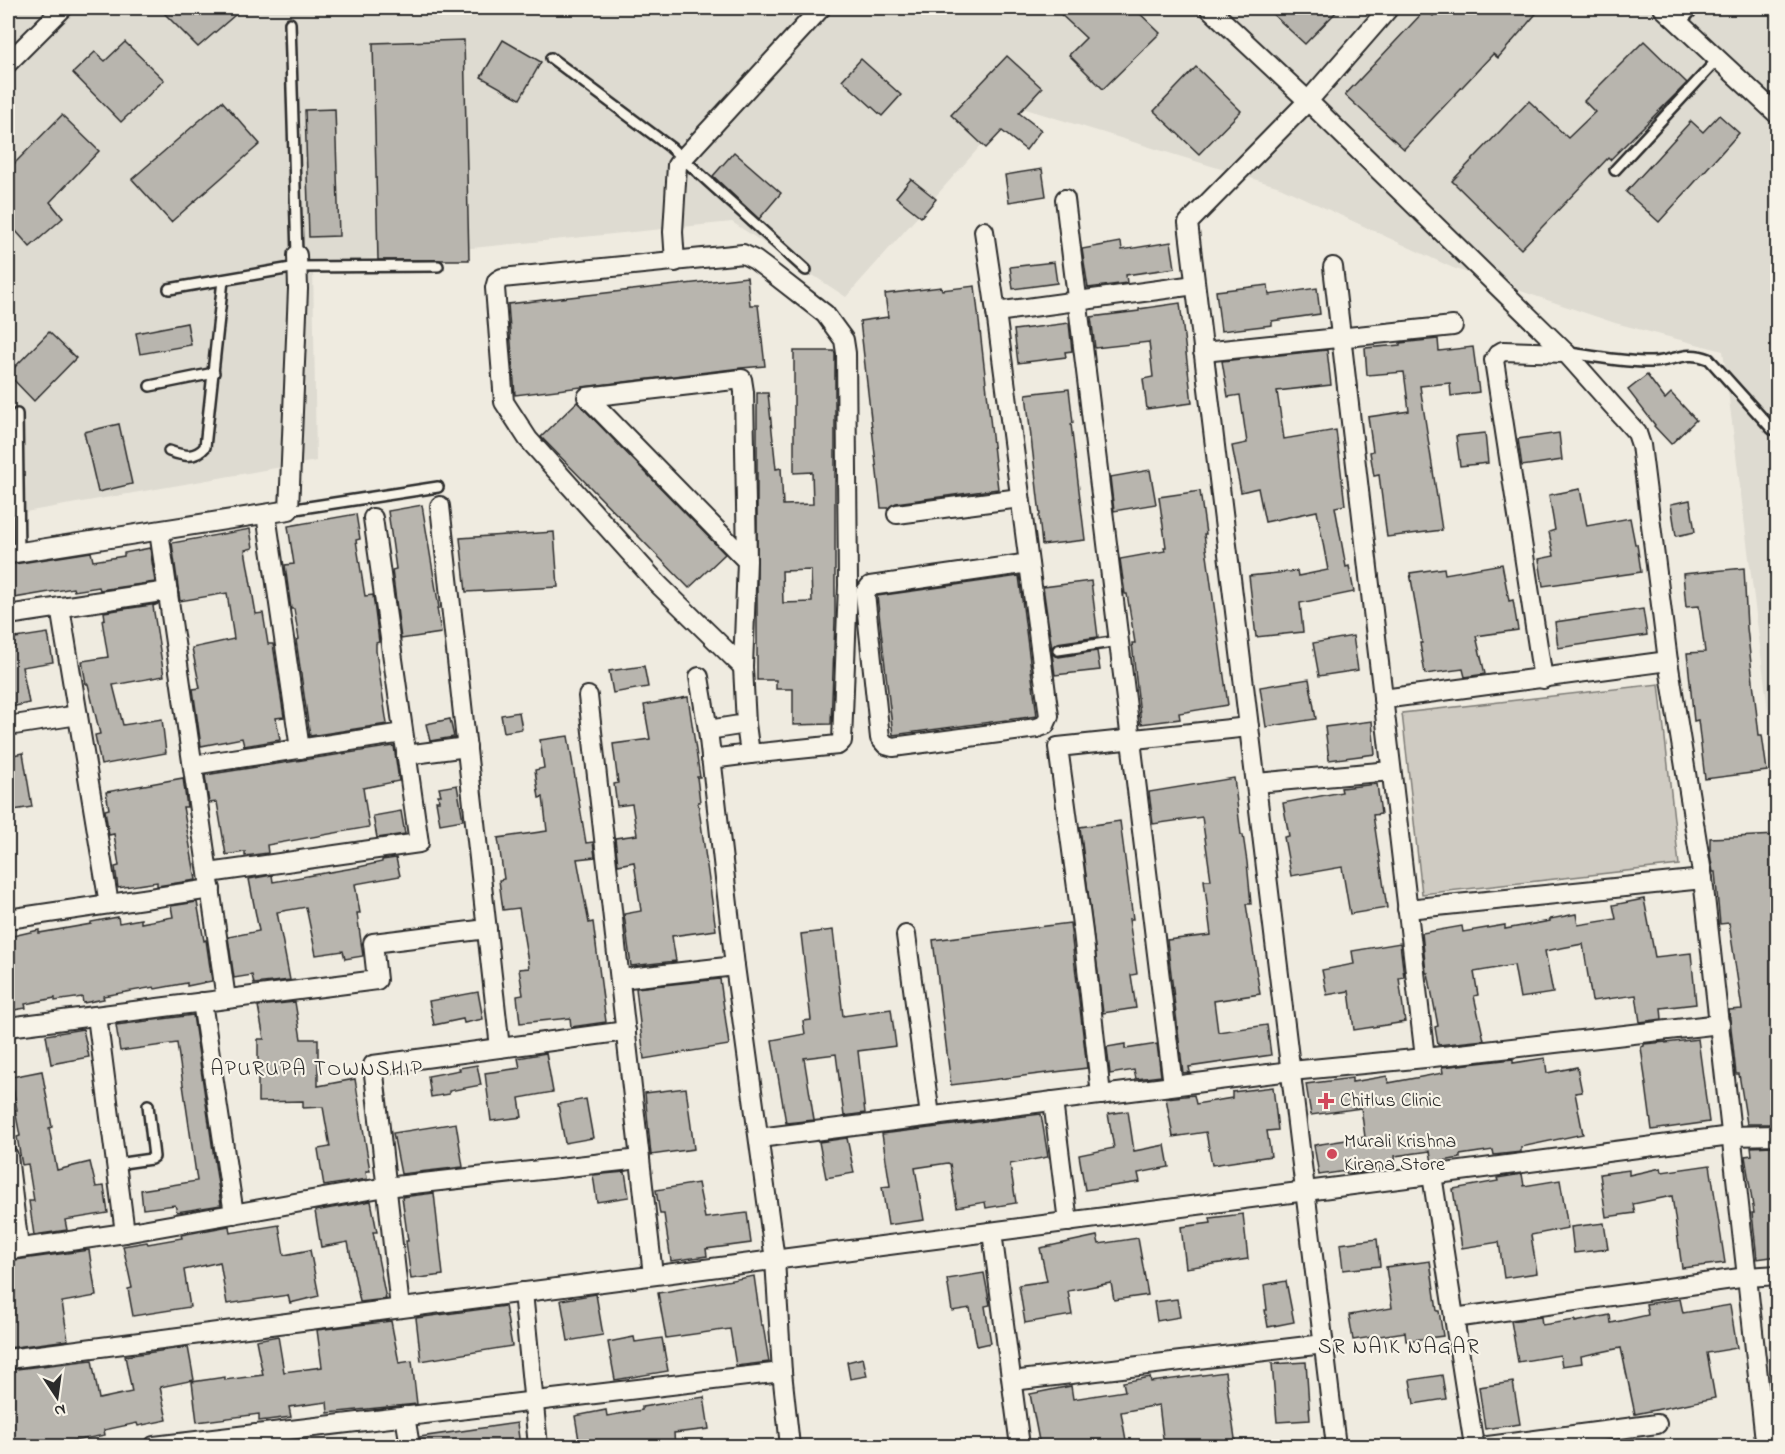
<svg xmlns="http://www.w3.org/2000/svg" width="1785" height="1454" viewBox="0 0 1785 1454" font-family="'Indie Flower',sans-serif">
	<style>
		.built { fill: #dedbd1 }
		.green { fill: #cfcbc2; stroke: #7d7b76; stroke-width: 1.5 }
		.building { fill: #b8b5ae; stroke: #2b2b2b; stroke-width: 1.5; fill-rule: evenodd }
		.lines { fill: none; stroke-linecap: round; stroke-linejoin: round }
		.service-casing { stroke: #2b2b2b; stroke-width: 14 }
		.minor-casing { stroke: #2b2b2b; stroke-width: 22 }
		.service { stroke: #f7f3e8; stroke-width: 9 }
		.minor { stroke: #f7f3e8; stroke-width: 18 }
		.poi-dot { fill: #d1495b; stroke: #f7f3e8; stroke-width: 2 }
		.labels { text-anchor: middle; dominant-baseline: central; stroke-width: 4.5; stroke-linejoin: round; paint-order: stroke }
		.poi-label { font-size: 20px; fill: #2b2b2b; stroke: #f7f3e8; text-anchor: start }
		.neighbourhood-label { font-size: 21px; letter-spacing: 1.5px; fill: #2b2b2b; stroke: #f7f3e8 }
	</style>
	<rect width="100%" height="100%" fill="#efebe0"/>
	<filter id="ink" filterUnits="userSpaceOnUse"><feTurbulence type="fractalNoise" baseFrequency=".0167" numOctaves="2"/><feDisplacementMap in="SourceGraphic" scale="12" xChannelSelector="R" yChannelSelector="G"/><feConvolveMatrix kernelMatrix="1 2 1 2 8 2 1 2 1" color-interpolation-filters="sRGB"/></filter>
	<g filter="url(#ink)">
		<path class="built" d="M8 8H1777V782L1723 351 1615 323 1453 268 1280 187 1016 106 846 297 732 222 313 264 316 461 8 515Z"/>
		<path class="green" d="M1659 684 1679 865 1422 894 1402 713Z"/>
		<g class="building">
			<path d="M159 8H243L198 47Z"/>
			<path d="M1054 8H1134L1160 33 1103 89 1069 55 1086 38Z"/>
			<path d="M1266 8H1340L1305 44Z"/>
			<path d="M1440 8H1541L1498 58 1493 54 1404 149 1345 95 1426 9 1433 16Z"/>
			<path d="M464 40 469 260H378L373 43Z"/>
			<path d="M503 40 541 62 520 99 481 77Z"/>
			<path d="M1644 41 1687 83 1610 160 1608 158 1521 249 1452 181 1529 101 1568 138 1595 112 1584 101Z"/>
			<path d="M125 42 164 80 121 122 73 73 95 52 105 61Z"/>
			<path d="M1007 56 1042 88 1019 113 1041 130 1026 150 1002 131 986 148 951 115Z"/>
			<path d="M861 59 901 95 882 116 842 80Z"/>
			<path d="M1196 67 1241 111 1199 154 1154 111Z"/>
			<path d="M222 101 260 144 171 222 132 179Z"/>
			<path d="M335 109 339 236 309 237 305 110Z"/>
			<path d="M62 115 99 151 50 202 63 218 30 247 8 222V170Z"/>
			<path d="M1719 115 1739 133 1659 222 1626 192 1691 121 1703 132Z"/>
			<path d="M734 152 781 193 759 219 713 176Z"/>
			<path d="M1042 169 1046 196 1009 202 1005 175Z"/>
			<path d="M911 179 936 199 921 217 896 197Z"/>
			<path d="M1121 242 1122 250 1171 242 1175 268 1126 275 1127 283 1088 288 1082 249Z"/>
			<path d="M1054 262 1057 283 1013 289 1010 267Z"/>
			<path d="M747 277 750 305H758L765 366 741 368 515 395 508 304Z"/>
			<path d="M1268 285 1269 295 1317 288 1320 314 1272 321V325L1221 331 1216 291Z"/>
			<path d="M975 286 998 489 896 503 888 508H881L860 321 888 317 885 294 941 287 942 290Z"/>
			<path d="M1180 303 1192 403 1147 409 1143 379 1153 377 1149 342 1095 348 1091 317 1139 311V309Z"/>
			<path d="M187 323 191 345 140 354 136 333Z"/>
			<path d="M1069 323 1072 351 1065 352 1066 357 1018 363 1014 330Z"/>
			<path d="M49 332 76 358 34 401 8 374Z"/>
			<path d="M1438 339 1439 351 1473 347 1479 392 1451 396 1450 383 1420 386 1442 530 1387 537 1379 475 1374 476 1370 452 1373 451 1368 417 1409 411 1404 372 1367 375 1365 348 1400 345V343Z"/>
			<path d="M1327 350 1331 385 1277 391 1284 439 1336 430 1345 505 1335 507 1346 567 1349 566 1354 592 1300 603 1303 632 1256 637 1249 576 1297 571 1298 576 1328 570 1317 511 1265 522 1258 488 1241 492 1232 446 1247 443 1240 395 1228 397 1222 361Z"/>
			<path d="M794 351H834L835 354V621L831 724 793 725V689H776V680H757V393H768L776 469 781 468 783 505 813 504 812 472 794 473ZM811 570 812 602 783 603 782 571Z"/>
			<path d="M1647 375 1665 399 1671 393 1696 420 1671 444 1654 426 1655 425 1628 390Z"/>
			<path d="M1069 389 1073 423 1071 424 1085 540 1042 545 1039 516 1040 515 1026 394Z"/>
			<path d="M577 402 725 554 689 588 541 437Z"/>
			<path d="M119 424 132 484 98 492 84 432Z"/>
			<path d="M1485 433 1488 463 1460 466 1456 436Z"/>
			<path d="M1559 433 1562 460 1522 466 1518 439Z"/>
			<path d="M1150 470 1156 504 1114 511 1110 477Z"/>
			<path d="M1580 489 1587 526 1630 518 1635 544H1637L1641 572 1543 586 1539 559 1554 556 1549 532 1555 530 1549 495Z"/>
			<path d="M1200 491 1206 534H1204L1228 705 1179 713 1180 719 1141 724 1132 643H1135L1127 594H1125L1120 559 1165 551 1164 547H1166L1159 497Z"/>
			<path d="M1690 500 1695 532 1676 536 1671 504Z"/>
			<path d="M422 505 439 608H437L441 633 401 639 392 570 396 569 388 511Z"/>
			<path d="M356 514 360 539 356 540 365 596 373 595 379 642 376 643V651L387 724 310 736 296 640 299 639 294 609H291L285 565 294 564 288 526Z"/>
			<path d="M250 529 253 548 245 550 256 614 263 613 268 644H273L284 717 276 718 280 740 244 746 242 738 201 746 193 689 200 688 192 648 234 639 227 593 180 601 172 543Z"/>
			<path d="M554 532 558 587 466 592 460 538Z"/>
			<path d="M150 548 155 582 100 590 99 587 74 591 73 588 8 599V565L91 552 93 561 124 556V553Z"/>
			<path d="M1502 564 1509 601 1513 600 1518 630 1476 636 1485 674 1465 677 1463 669 1425 674 1420 643H1422L1410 573 1444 568 1445 574Z"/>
			<path d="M1744 568 1747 628 1759 735H1762L1767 771 1705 779 1698 720 1694 721 1687 653 1705 652 1699 606 1686 607 1683 574Z"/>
			<path d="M1019 576 1037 716 893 735 877 596Z"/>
			<path d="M1091 581 1098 637 1057 643 1052 649 1043 587Z"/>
			<path d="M158 604 153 606 164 676 113 685 123 725 162 719 166 753 101 765 95 735 100 734 88 684H86L82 661 108 657 102 620 105 619 104 612Z"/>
			<path d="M1643 609 1647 635 1558 648 1555 622Z"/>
			<path d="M15 632 16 638 48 633 53 662 22 667 29 703 11 707 8 690V633Z"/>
			<path d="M1353 636 1358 670 1319 676 1313 643Z"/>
			<path d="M1097 651 1100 670 1055 675 1052 653 1055 656 1059 657Z"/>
			<path d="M644 666 648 687 613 693 609 671Z"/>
			<path d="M1309 679 1316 719 1266 727 1260 687Z"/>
			<path d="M688 697 700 777H697L700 802H698L716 930 672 936 676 961 631 966 624 914 641 911 634 862 618 865 615 838 637 835 632 804 617 806 614 784 618 783 613 744 650 739 644 705Z"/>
			<path d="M519 712 522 729 504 732 501 715Z"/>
			<path d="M450 719 454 737 430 741 426 724Z"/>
			<path d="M1372 721 1375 754 1329 760 1325 727Z"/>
			<path d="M568 736 586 843 593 842 595 857 577 859 589 923 593 922 606 1022 571 1027 570 1018 520 1023 517 996 523 995 519 969 529 968 519 908 503 910 499 880 504 879 498 838 547 831 543 797 539 798 535 770 544 768 540 740Z"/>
			<path d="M394 746 399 781 363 788 369 827 267 845 268 853 245 856V852L226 855 217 802 209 803 205 775Z"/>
			<path d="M23 753 32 807 8 811V756Z"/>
			<path d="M183 778 187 807H183L196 880 157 886V882L118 888 115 867 119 866 114 834 109 835 105 810 109 809 106 792Z"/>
			<path d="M1234 778 1241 835H1243L1247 862 1251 904H1246L1260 994 1214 1001 1218 1032 1267 1025 1271 1055 1189 1067 1190 1072 1183 1073 1167 940 1211 935 1204 880H1211L1202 817 1153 824 1149 792Z"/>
			<path d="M1377 784 1381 814 1373 815 1387 908 1350 914 1342 867 1291 876 1284 837 1289 836 1283 803 1342 792 1341 788Z"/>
			<path d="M457 785 463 820 440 824 436 801H439L438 795H441L439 788Z"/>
			<path d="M401 811 405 834 377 838 373 816Z"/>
			<path d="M1120 821 1133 919H1129L1137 974 1131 975 1136 1008 1103 1013 1080 827Z"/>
			<path d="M1778 835V1070L1772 1071 1778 1105V1124H1747L1739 1074H1736L1729 1010 1742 1009 1729 923 1720 924 1715 872H1713L1710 854V838Z"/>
			<path d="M396 858 400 876 355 884 360 913H357L363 956 345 959 343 951 316 955 306 907 277 912 290 980 254 984 252 975 234 978 228 937 259 931 249 879 272 875 273 882 359 867 382 862V860Z"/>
			<path d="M1644 899 1655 957 1691 953 1696 1004 1661 1008 1662 1019 1640 1022 1636 995 1592 1001 1583 944 1545 951 1553 993 1520 998 1514 965 1474 972 1478 995 1474 996 1484 1040 1438 1045 1435 1027 1438 1026 1428 973H1426L1422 933 1462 926 1463 932 1505 925V929L1550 921V919L1576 914 1578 925 1616 919 1613 905Z"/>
			<path d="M197 902 204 941 206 940 212 981 187 986V983L155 989 154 987 103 996 104 999 83 1003 82 997 55 1001V998L25 1004 26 1008 8 1011V937L39 930V933L91 924V922L118 917 119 923 141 919V923L173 917 171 906Z"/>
			<path d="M1070 923 1087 1068 951 1085 933 940Z"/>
			<path d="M833 930 843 1016 891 1009 896 1046 858 1051 865 1113 844 1116 836 1054 804 1058 814 1120 786 1123 772 1040 805 1034 803 1021 811 1020 801 934Z"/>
			<path d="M1400 943 1404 977 1399 978 1405 1022 1354 1030 1349 991 1327 995 1322 970 1354 964 1352 951Z"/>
			<path d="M720 979 729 1045 644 1059 636 988Z"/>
			<path d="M478 992 483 1019 464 1023 463 1019 434 1025 429 1001Z"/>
			<path d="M295 1002 301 1039H318V1086L355 1079 370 1171H366L367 1179 324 1186 318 1149 330 1147 323 1107 303 1108V1101L258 1102V1039H264L258 1006Z"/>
			<path d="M193 1015 221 1205 177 1212 175 1205 143 1209 141 1190 197 1181 177 1043 120 1051 116 1025Z"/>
			<path d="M83 1029 89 1057 51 1064 46 1035Z"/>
			<path d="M1698 1039 1709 1122 1652 1130 1641 1047 1644 1046V1044L1666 1042V1043Z"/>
			<path d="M1125 1044V1049L1157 1044 1161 1076 1136 1079 1134 1070 1110 1074 1107 1047Z"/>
			<path d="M546 1053 553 1092 519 1098 522 1117 491 1121 485 1073 520 1068 518 1058Z"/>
			<path d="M1545 1058 1547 1073 1577 1067 1582 1092 1575 1093 1583 1134 1521 1147V1152L1494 1155 1493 1150 1460 1155V1158L1432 1163 1430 1151 1395 1156 1396 1168 1347 1174 1346 1171 1319 1175 1314 1145 1365 1137 1361 1108 1311 1115 1306 1084 1352 1078V1082L1387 1076 1388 1083 1443 1073 1442 1067 1513 1059V1063Z"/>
			<path d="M477 1065 481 1085 449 1091V1094L431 1097 428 1076 460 1070 459 1068Z"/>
			<path d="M42 1071 52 1127 49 1128 57 1170 90 1162 96 1187 104 1186 108 1213 65 1220 67 1230 34 1235 29 1201H34L28 1164 22 1165 17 1137 20 1136 15 1110H17L11 1077Z"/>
			<path d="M1273 1087 1278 1130 1267 1131 1271 1156 1212 1165 1206 1132 1173 1137 1166 1098 1194 1095 1196 1104 1232 1098V1092Z"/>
			<path d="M686 1088 694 1149 651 1155 645 1093Z"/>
			<path d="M586 1099 593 1138 565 1143 558 1104Z"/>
			<path d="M1128 1111 1134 1151 1165 1145 1169 1167 1138 1173 1140 1182 1085 1190 1079 1155 1114 1148 1108 1114Z"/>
			<path d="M1041 1114 1048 1157 1010 1164 1016 1203 986 1208 985 1202 957 1207 950 1164 948 1163 915 1168 924 1220 888 1225 882 1187 890 1186 882 1134Z"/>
			<path d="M456 1123 463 1167 401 1174 393 1133Z"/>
			<path d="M847 1138 854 1173 826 1178 819 1142Z"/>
			<path d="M1772 1146 1778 1188V1256L1757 1259 1752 1213H1754L1745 1156 1752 1155 1751 1147Z"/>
			<path d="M1710 1165 1725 1263 1682 1268 1672 1196 1633 1204 1635 1213 1606 1217 1600 1174 1629 1170V1175L1661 1168 1662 1172Z"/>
			<path d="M625 1172 629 1197 597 1202 593 1175Z"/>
			<path d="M1522 1174 1524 1186 1560 1180 1568 1228 1531 1235 1537 1273 1504 1278 1499 1242 1462 1248 1453 1189 1498 1181 1497 1178Z"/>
			<path d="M698 1183 705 1218 747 1213 751 1243 706 1249 707 1256 671 1261 664 1214H660L656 1190Z"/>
			<path d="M434 1193 443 1275 411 1279 406 1241H408L402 1197Z"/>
			<path d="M371 1201 377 1232H373L386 1299 360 1302 348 1242 321 1247 315 1211Z"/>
			<path d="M1243 1214 1248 1259 1186 1268 1181 1227 1211 1223 1210 1218Z"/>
			<path d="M1604 1223 1608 1249 1574 1253 1571 1227Z"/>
			<path d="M279 1225 284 1255 310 1250 319 1296 290 1303 288 1295 227 1304 220 1262 184 1270 190 1307 133 1316 128 1289 132 1288 123 1246 147 1242 148 1244 182 1238 181 1235 229 1226 230 1233Z"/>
			<path d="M1097 1236 1099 1244 1138 1238 1148 1295 1114 1300 1111 1283 1068 1291 1072 1315 1025 1323 1019 1285 1047 1281 1040 1248Z"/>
			<path d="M1377 1239 1380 1266 1343 1270 1340 1244Z"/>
			<path d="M89 1250 96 1296 62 1302 68 1340 8 1348V1261Z"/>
			<path d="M1430 1261 1437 1311H1439L1443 1336 1406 1341 1405 1332 1353 1340 1349 1315 1392 1308 1386 1267Z"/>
			<path d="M984 1273 990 1305 985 1306 991 1343 977 1346 970 1308 952 1311 947 1279Z"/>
			<path d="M754 1276 761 1325H763L769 1362 736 1366 730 1329 666 1338 658 1293Z"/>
			<path d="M1286 1281 1294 1322 1268 1327 1265 1310H1267L1264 1285Z"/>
			<path d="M596 1294 603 1335 568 1341 561 1300Z"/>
			<path d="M1177 1299 1180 1317 1157 1321 1154 1302Z"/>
			<path d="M1680 1299 1683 1313 1730 1305 1737 1348 1707 1353 1715 1398 1635 1414 1621 1348 1581 1356 1582 1363 1562 1366 1560 1355 1518 1362 1511 1321 1541 1317 1542 1325 1575 1320V1322L1610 1315 1611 1323 1648 1315 1646 1304Z"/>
			<path d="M505 1306 512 1346 421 1361 416 1318Z"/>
			<path d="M391 1321 399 1363 412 1361 417 1404 328 1413 327 1402 289 1407 291 1417 259 1421V1414L197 1422 192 1382 225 1377V1380L263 1375 256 1340 278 1336 284 1372 322 1367 317 1330Z"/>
			<path d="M634 1337 635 1342 662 1338 668 1371 615 1380 608 1342Z"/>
			<path d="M188 1347 194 1380 160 1387 167 1420 138 1426 137 1423 104 1430 105 1435 73 1441 74 1446H10L8 1434V1370L92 1360 99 1399 132 1392 125 1356Z"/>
			<path d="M863 1358 867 1376 850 1379 847 1362Z"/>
			<path d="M1306 1362 1310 1420 1277 1422 1272 1364Z"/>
			<path d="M1225 1372 1236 1445 1226 1446H1164L1159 1405 1121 1412 1127 1446H1040L1030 1394 1071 1386 1073 1399 1125 1391 1123 1382 1150 1377 1151 1382Z"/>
			<path d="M1442 1375 1446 1399 1414 1404 1410 1380Z"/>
			<path d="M1513 1382 1520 1424 1485 1429 1479 1387Z"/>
			<path d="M704 1397 709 1429 674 1433 675 1446H647V1442L619 1446H580L575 1416 606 1410 607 1416 642 1410V1407Z"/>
			<path d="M517 1423 520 1446H421L420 1437Z"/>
		</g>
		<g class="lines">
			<g class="service-casing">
				<g id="service">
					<path d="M290 23 297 255"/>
					<path d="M1680 23 1694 8"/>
					<path d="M551 58 670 147 806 270"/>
					<path d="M1615 170 1718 59"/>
					<path d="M169 289 297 267 438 266"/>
					<path d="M1568 353C1594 356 1622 362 1649 362 1672 363 1685 349 1709 359L1772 429"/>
					<path d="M150 386 214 373"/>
					<path d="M17 414 19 553"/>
					<path d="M169 451C183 456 195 459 205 447L223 280"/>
					<path d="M289 510 438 487"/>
					<path d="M1058 650 1119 641"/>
					<path d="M116 1164 151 1159 154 1157 148 1105"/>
				</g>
			</g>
			<g class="minor-casing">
				<g id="minor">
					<path d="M1209 8 1308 101 1566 353 1637 433 1641 445 1668 661 1703 879 1765 1440"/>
					<path d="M1663 8 1778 115"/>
					<path d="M8 63 63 8"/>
					<path d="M1065 199 1173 1085"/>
					<path d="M984 231 996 312 1049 716 1045 725 1037 728 893 747 886 745 880 738 865 593 870 586 1029 563"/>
					<path d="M675 262 673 232 677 165 821 8"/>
					<path d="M1333 267 1425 1058"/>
					<path d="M996 312 1195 285"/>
					<path d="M1203 352 1453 326"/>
					<path d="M440 506 500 1048"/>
					<path d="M266 514 300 749"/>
					<path d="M897 514 1020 498"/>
					<path d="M159 531 226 999"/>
					<path d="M8 554 289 510 298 289 297 255"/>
					<path d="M60 607 109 904"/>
					<path d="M8 615 168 591"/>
					<path d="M743 667 658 584 528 439 504 402 495 288 497 281 502 278 743 254 755 260 771 272 825 314 844 340 846 353 848 585 842 741 838 745 750 754 746 724"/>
					<path d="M699 677 708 730 735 966 775 1260 782 1372 790 1446"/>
					<path d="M1543 679 1494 360 1498 354 1503 351 1566 353"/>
					<path d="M588 696 653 1275"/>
					<path d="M1383 699 1668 661"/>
					<path d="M8 726 78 715"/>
					<path d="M708 730 746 724 743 667 747 561 744 392 742 379 587 397 747 561"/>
					<path d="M406 755 467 747"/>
					<path d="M711 759 750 754"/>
					<path d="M193 765 403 733"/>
					<path d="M1256 783 1391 771"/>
					<path d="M209 873 419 843 373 518"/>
					<path d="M1407 909 1703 879"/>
					<path d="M8 919 211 889"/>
					<path d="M906 935 930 1116"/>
					<path d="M620 979 735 966"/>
					<path d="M202 1002 234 1214"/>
					<path d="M97 1016 125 1233"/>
					<path d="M8 1027 377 980 373 943 487 929"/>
					<path d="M1101 1095 1083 932 1058 747 1249 727"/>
					<path d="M1053 1101 1068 1222"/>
					<path d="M759 1138 1291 1071 1425 1058 1720 1024"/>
					<path d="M8 1156 19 1248"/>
					<path d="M1432 1175 1474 1446"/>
					<path d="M992 1232 1020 1446"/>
					<path d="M8 1250 125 1233 386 1187 640 1159"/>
					<path d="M523 1292 538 1446"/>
					<path d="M400 1308 373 1065 626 1031"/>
					<path d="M1454 1318 1747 1277 1778 1275"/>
					<path d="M8 1359 1731 1136 1778 1135"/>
					<path d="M1012 1381 1324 1344"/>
					<path d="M405 1416 410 1446"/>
					<path d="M154 1446 782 1372"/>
					<path d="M1336 1446 1188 223 1308 101 1389 8"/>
					<path d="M1488 1446 1657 1424"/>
				</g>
			</g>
			<use href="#service" class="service"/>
			<use href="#minor" class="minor"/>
		</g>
	</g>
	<g class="poi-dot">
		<path d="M1323 1092h6v6h6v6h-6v6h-6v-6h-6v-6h6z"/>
		<circle cx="1332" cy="1154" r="6"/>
	</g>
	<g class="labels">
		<g class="poi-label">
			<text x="1340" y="1101">Chitlus Clinic</text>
			<text x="1344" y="1142">Murali Krishna<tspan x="1344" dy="23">Kirana Store</tspan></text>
		</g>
		<g class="neighbourhood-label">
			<text x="317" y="1070">APURUPA TOWNSHIP</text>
			<text x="1399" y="1348">SR NAIK NAGAR</text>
		</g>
	</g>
	<rect width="1785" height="1454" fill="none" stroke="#f7f3e8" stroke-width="30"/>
	<rect x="15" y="15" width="1755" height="1424" fill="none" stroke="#2b2b2b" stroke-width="2" filter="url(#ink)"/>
	<g transform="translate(57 1397) rotate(167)" stroke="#f7f3e8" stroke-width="4.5" paint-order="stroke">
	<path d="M0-4.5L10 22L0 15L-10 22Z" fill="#2b2b2b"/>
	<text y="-9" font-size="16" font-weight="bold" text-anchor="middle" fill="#2b2b2b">N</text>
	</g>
</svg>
